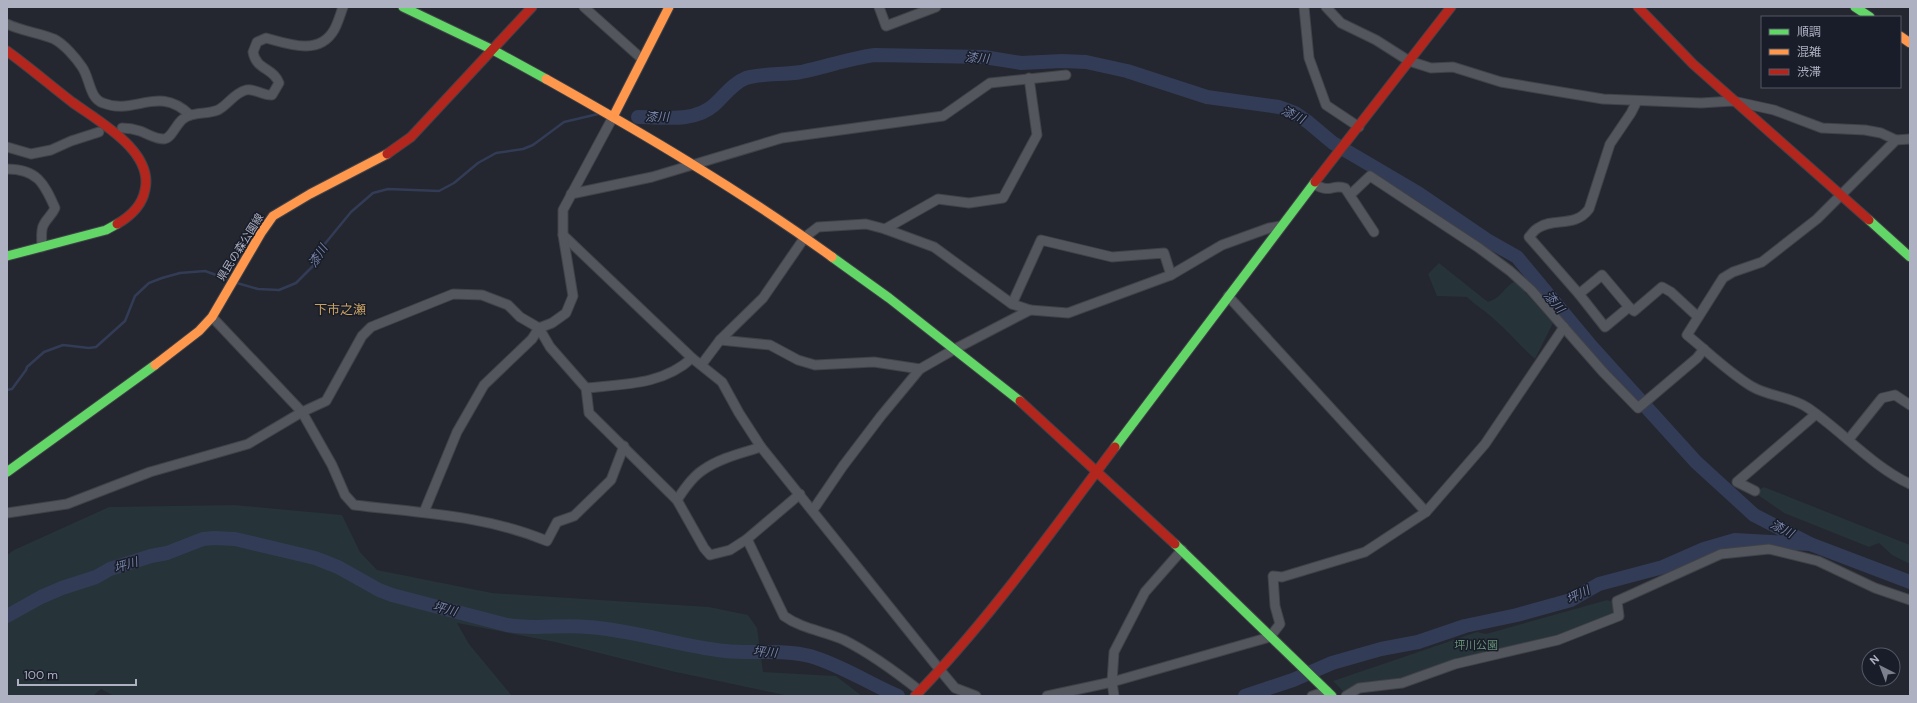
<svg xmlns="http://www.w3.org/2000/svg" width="1917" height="703" viewBox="0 0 1917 703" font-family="'DM Sans','Noto Sans JP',sans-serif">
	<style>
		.green { fill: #263338 }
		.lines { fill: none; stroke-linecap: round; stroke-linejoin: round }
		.stream { stroke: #333c56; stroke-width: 2.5 }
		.river { stroke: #333c56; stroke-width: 14 }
		.street-casing { stroke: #404248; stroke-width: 11 }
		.fast-casing { stroke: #404248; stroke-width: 11 }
		.slow-casing { stroke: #404248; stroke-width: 11 }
		.jam-casing { stroke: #404248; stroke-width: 11 }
		.street { stroke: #54565d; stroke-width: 9 }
		.fast { stroke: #63d668; stroke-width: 9 }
		.slow { stroke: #ff974d; stroke-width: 9 }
		.jam { stroke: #b3261e; stroke-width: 9 }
		.labels { text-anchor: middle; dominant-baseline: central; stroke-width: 3; stroke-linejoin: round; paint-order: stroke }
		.street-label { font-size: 11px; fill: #adb1c1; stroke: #191d29 }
		.park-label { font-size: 11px; fill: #679078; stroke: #191d29 }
		.water-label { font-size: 12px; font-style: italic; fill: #7784a9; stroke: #191d29 }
		.quarter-label { font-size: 13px; fill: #caa160; stroke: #191d29 }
	</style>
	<rect width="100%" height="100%" fill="#24272f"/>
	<g class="green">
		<path d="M1439 263 1488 302C1501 298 1503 288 1515 281L1553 323 1535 359C1521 347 1510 333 1496 321 1487 312 1476 306 1467 297L1437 296 1428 274Z"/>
		<path d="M1764 487 1910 545V564L1892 555 1879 543 1869 547 1784 513 1758 495V490Z"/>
		<path d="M235 505 342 515 360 552 377 570 492 593 709 607 748 615 757 628 763 672 836 676 862 696H789L671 671 555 642 457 623 469 644 512 696H114L101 689 93 696H7V555L14 550 109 507Z"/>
		<path d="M1607 600 1613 602 1615 616 1557 639 1401 680 1344 692 1333 681 1477 632 1486 634Z"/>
	</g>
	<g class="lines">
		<g class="stream">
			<path d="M237 283 258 289 279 290 296 283 313 266 319 251 351 212 373 193 388 189 439 191 454 183 478 163 496 153 523 149 533 145 564 122 598 114"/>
			<path d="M7 390 12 389 26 370 27 367 44 352 63 345 89 348 96 347 125 321 135 296 149 283 162 278 180 273 205 271 230 280"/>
		</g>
		<g class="river">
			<path d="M638 117C662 117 694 123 714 105 724 96 733 83 746 78 762 73 784 75 801 72 826 67 850 58 875 55L984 57 1021 63 1062 61 1086 62 1127 71 1207 97 1279 107 1295 113 1308 122 1333 143 1418 193 1487 240 1517 257 1591 346 1696 462 1754 515 1810 544"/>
			<path d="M7 616 41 597 62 588 96 577 110 569 151 556 167 553 203 539 214 538 235 539 315 558 338 567 379 590 392 595 507 625C534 630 561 624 588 627 634 630 679 646 725 651 753 654 783 649 810 656 841 665 868 683 898 696"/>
			<path d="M1245 696 1293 680 1332 663 1381 649 1418 642 1465 626 1517 615 1571 600 1599 584 1663 567 1704 549 1735 540 1810 544 1910 582"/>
		</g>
		<g class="street-casing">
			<g id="street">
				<path d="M584 7 642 59"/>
				<path d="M879 7 886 26 936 7"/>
				<path d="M1304 7 1309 58 1326 105 1359 127"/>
				<path d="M1326 7 1341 23 1376 40 1409 61 1431 68 1453 67 1501 82 1603 99 1701 103 1733 101 1774 110 1822 128 1865 130 1881 133 1896 140"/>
				<path d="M7 24C22 31 39 33 54 39 64 44 76 58 82 67 90 78 89 98 103 103 135 116 158 84 190 115"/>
				<path d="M122 128C128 128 134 129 140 131 148 134 155 139 164 139 172 138 176 124 183 119 193 111 206 115 218 110 228 105 234 93 246 90 255 88 263 96 272 95L279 83C274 68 256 70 253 52L257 42 266 38C288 44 319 56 334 30 338 23 340 15 343 7"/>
				<path d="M1910 139 1896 140 1817 219 1762 262 1733 272 1723 278 1687 335C1708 352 1728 372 1751 386 1769 397 1791 396 1808 408 1843 432 1872 466 1910 484"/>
				<path d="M7 147 31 154 51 150 71 141 99 132"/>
				<path d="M7 169C37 169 44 183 55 208 52 215 48 217 44 224 40 230 42 240 42 247"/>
				<path d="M1314 184C1331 194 1331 184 1345 188L1374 232"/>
				<path d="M571 194 652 177 782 138 943 116 990 83 1066 75"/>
				<path d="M1351 194 1370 176 1479 248 1510 271 1531 290 1604 373 1638 408 1697 358 1704 349"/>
				<path d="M885 229 938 199 969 203 1003 198 1037 135 1029 78"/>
				<path d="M563 235 692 358 722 382 739 413 761 447 940 670 955 688 976 696"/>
				<path d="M1579 294 1605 327 1629 307 1634 311 1662 287 1671 292 1698 317"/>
				<path d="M1228 296 1426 512"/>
				<path d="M1012 304 1041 240 1112 257 1164 253 1171 275"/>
				<path d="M1629 307 1602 275 1579 294 1529 237C1532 234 1534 230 1538 228 1554 217 1575 228 1589 209L1610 144 1631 113 1637 101"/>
				<path d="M212 317 302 412 332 465 345 495 354 505C419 513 485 515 547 541L557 522 574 516 611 480 624 446"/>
				<path d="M720 340 770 345 798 360 815 365 874 362 920 369"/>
				<path d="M702 364 720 340 763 298 805 237 818 227 866 224 885 229 934 247 1012 304 1030 310"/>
				<path d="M586 388C624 384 663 385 692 358"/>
				<path d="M1849 439 1882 398 1895 395 1910 405"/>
				<path d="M1755 491 1737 482 1816 414"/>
				<path d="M677 500C684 489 692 477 703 470 720 458 742 453 761 447"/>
				<path d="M813 510 843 466 881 416 920 369 955 349 1030 310 1068 313 1171 275 1222 245 1269 228 1281 226"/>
				<path d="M424 512 457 432 484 385 532 339 539 328 550 347 586 388 589 413 677 500 704 548 710 555 730 550 747 539 800 494"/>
				<path d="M7 513 67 504 150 472 248 444 302 412 326 401 362 336 371 327 453 294 482 295 508 305 520 317 539 328 552 323 566 313 573 296 563 235V210L613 117"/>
				<path d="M747 539 784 616C802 629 824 631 844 640 872 654 896 672 920 691"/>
				<path d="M1047 696 1112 682 1270 637 1280 624 1275 606 1273 576 1282 577 1365 552 1426 512 1485 444 1564 327"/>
				<path d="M1114 696 1112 682 1114 652 1145 592 1182 550"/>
				<path d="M1312 696 1327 691"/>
				<path d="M1346 696 1359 688 1402 683 1455 664 1558 640 1619 616 1617 601 1721 554 1769 549 1818 561 1875 588 1910 600"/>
			</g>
		</g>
		<g class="fast-casing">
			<g id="fast">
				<path d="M403 7 493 50 546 79"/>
				<path d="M1855 7 1870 17"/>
				<path d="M1869 220 1910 257"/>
				<path d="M7 256 106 230 117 224"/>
				<path d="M832 257 889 298 1020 401"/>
				<path d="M1115 447 1315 182"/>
				<path d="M7 472 155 365"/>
				<path d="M1175 544 1332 696"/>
			</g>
		</g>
		<g class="slow-casing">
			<g id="slow">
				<path d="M1900 36 1910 43"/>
				<path d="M546 79C644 134 741 191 832 257"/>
				<path d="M613 117 669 7"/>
				<path d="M155 365 199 331 212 317 261 233 273 216 310 194 387 154"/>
			</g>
		</g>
		<g class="jam-casing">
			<g id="jam">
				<path d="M1638 7 1693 64 1869 220"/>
				<path d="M7 51C29 67 50 85 72 102 98 121 154 151 145 190 142 206 131 216 117 224"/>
				<path d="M387 154 411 137 532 7"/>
				<path d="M1315 182 1451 7"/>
				<path d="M1020 401 1175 544"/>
				<path d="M915 696C989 620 1051 532 1115 447"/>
			</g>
		</g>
		<use href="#street" class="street"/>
		<use href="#fast" class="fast"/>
		<use href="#slow" class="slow"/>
		<use href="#jam" class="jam"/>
	</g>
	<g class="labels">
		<g class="street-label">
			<text transform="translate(240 247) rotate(-58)">県民の森公園線</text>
		</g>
		<g class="park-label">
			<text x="1476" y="645">坪川公園</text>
		</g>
		<g class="water-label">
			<text transform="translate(977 58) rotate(4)">漆川</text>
			<text transform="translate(1293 115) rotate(26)">漆川</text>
			<text x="657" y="117">漆川</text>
			<text transform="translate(318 256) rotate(-58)">漆川</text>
			<text transform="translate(1554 302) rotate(50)">漆川</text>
			<text transform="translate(1782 529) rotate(27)">漆川</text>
			<text transform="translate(126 565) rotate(-16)">坪川</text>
			<text transform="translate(1578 595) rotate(-26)">坪川</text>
			<text transform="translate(445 609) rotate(15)">坪川</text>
			<text transform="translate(765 652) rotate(5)">坪川</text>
		</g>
		<g class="quarter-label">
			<text x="340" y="309">下市之瀬</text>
		</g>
	</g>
	<rect width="1917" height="703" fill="none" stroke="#adb1c1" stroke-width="16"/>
	<rect x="1761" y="16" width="140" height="72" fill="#191d29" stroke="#545866"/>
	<rect x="1769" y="29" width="20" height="6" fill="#63d668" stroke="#545866"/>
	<text x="1797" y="36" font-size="12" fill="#adb1c1">順調</text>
	<rect x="1769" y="49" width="20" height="6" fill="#ff974d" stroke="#545866"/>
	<text x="1797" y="56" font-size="12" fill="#adb1c1">混雑</text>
	<rect x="1769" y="69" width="20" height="6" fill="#b3261e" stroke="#545866"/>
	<text x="1797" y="76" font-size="12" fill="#adb1c1">渋滞</text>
	<g transform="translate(1881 667) rotate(318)"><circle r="19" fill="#191d29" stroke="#545866"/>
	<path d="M0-3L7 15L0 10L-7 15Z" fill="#7d818e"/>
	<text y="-6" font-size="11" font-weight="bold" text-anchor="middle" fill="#adb1c1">N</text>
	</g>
	<path d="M18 679v6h118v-6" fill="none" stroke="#adb1c1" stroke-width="2"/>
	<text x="24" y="679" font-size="12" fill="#adb1c1" stroke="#191d29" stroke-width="3" paint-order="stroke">100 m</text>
</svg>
